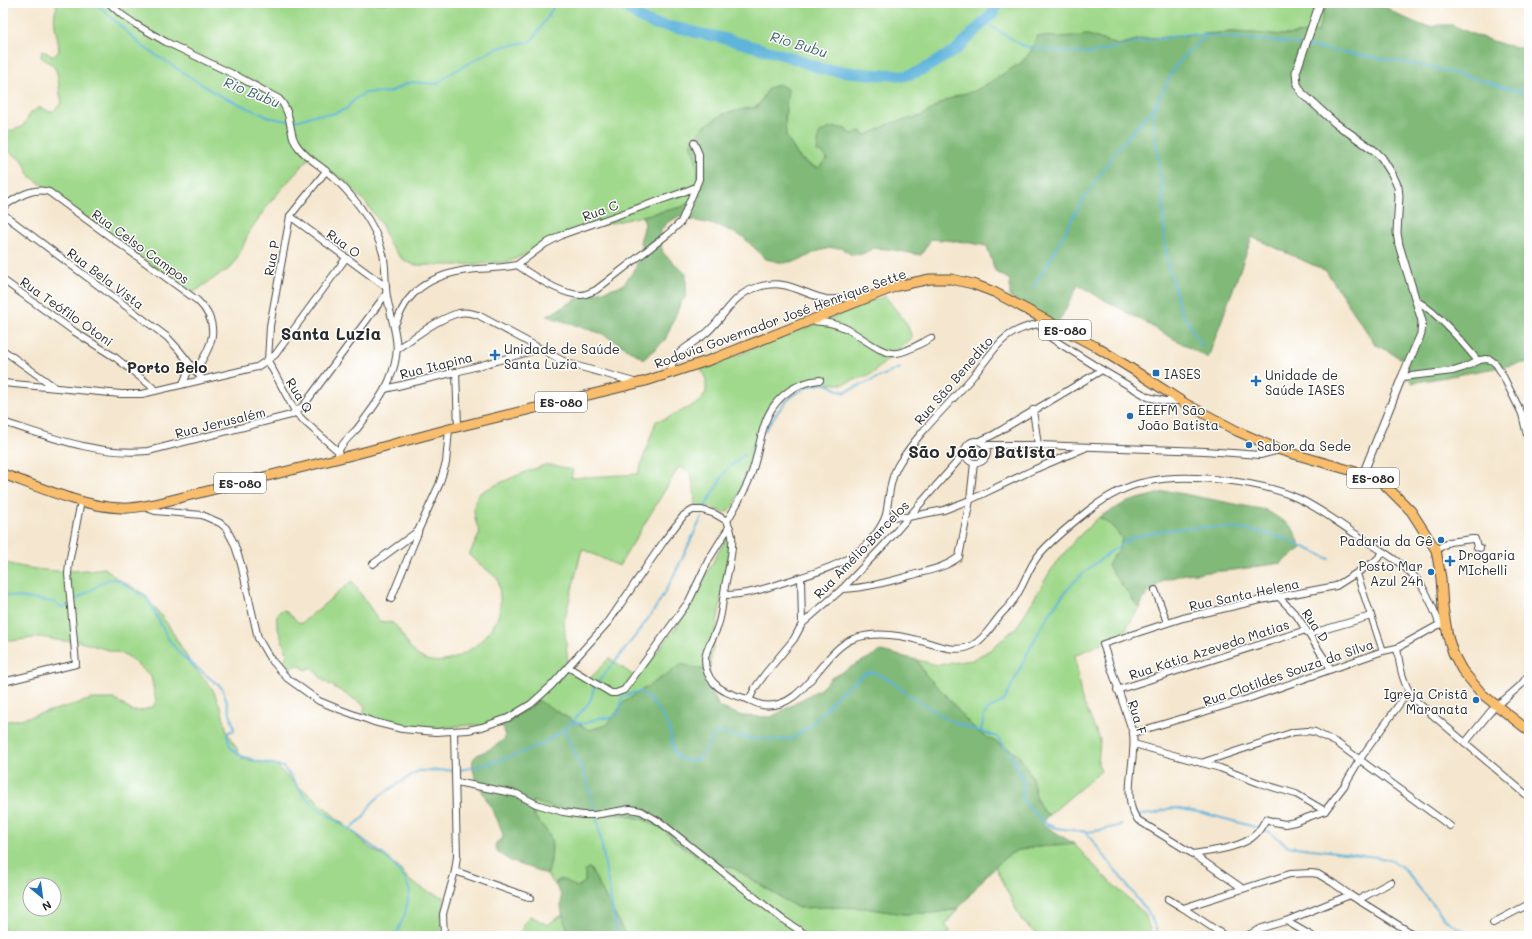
<svg xmlns="http://www.w3.org/2000/svg" width="1532" height="939" viewBox="0 0 1532 939" font-family="Mali,sans-serif">
	<style>
		.green { fill: #a0d98c; stroke: #66825c; fill-rule: evenodd }
		.forest { fill: #80b978; stroke: #567252 }
		.lines { fill: none; stroke-linecap: round; stroke-linejoin: round }
		.stream { stroke: #5eb4db; stroke-width: 2 }
		.river { stroke: #5eb4db; stroke-width: 11 }
		.minor-casing { stroke: #494744; stroke-width: 8 }
		.tertiary-casing { stroke: #494744; stroke-width: 9 }
		.primary-casing { stroke: #494744; stroke-width: 11 }
		.minor { stroke: #fff; stroke-width: 6 }
		.tertiary { stroke: #fff; stroke-width: 7 }
		.primary { stroke: #f9be6d; stroke-width: 9 }
		.poi-dot { fill: #1f6fb2; stroke: #fff; stroke-width: 1.5 }
		.labels { text-anchor: middle; dominant-baseline: central; stroke-width: 3; stroke-linejoin: round; paint-order: stroke }
		.shield { fill: #fff; stroke: #6b6b6b; stroke-width: 1 }
		.shield-label { font-size: 12px; font-weight: bold; fill: #2b2b2b }
		.street-label { font-size: 13px; fill: #2b2b2b; stroke: #fff }
		.poi-label { font-size: 13px; fill: #2b2b2b; stroke: #fff; text-anchor: start }
		.water-label { font-size: 14px; font-style: italic; fill: #3f6271; stroke: #fff }
		.quarter-label { font-size: 15px; font-weight: bold; fill: #2b2b2b; stroke: #fff }
		.district-label { font-size: 17px; font-weight: bold; fill: #2b2b2b; stroke: #fff }
	</style>
	<rect width="100%" height="100%" fill="#fff"/>
	<filter id="ink" filterUnits="userSpaceOnUse"><feTurbulence type="fractalNoise" baseFrequency=".025" numOctaves="2"/><feDisplacementMap in="SourceGraphic" scale="8" xChannelSelector="R" yChannelSelector="G"/><feConvolveMatrix kernelMatrix="1 2 1 2 8 2 1 2 1" color-interpolation-filters="sRGB"/></filter>
	<filter id="wash" filterUnits="userSpaceOnUse"><feTurbulence type="fractalNoise" baseFrequency=".012" numOctaves="4" result="noise"/><feDisplacementMap in="SourceGraphic" scale="16" xChannelSelector="R" yChannelSelector="G"/><feGaussianBlur stdDeviation="0.9" result="paint"/><feColorMatrix in="noise" values="0 0 0 0 0 0 0 0 0 0 0 0 0 0 0 0 0 1.4 0 .05"/><feComposite in="paint" operator="in"/></filter>
	<g filter="url(#wash)">
		<rect width="100%" height="100%" fill="#f5e7cf"/>
		<g class="green">
			<path d="M55 3H1326L1318 32 1287 35 1232 32 1141 39 1118 45 1088 35 1060 37 1037 36 1031 51 1022 62 992 81 975 91 959 95 939 104 933 109 921 116 892 123 867 135 860 131 852 134 848 133 817 152 823 153 827 159 818 168C804 164 789 149 785 135 784 127 786 117 786 109L764 95C760 103 758 108 748 108L698 169V196L682 207 576 231 508 262 461 265H414L402 259 389 244 382 225 366 203 345 181 309 158 271 201 249 232 241 251 231 268 217 276 194 292 186 290 30 176 23 161 3 147V133L22 127 31 113 38 108H42L50 112 54 111 62 102C58 92 60 74 54 67 52 63 45 61 41 57L42 51 54 56 59 51C59 37 50 20 57 7Z"/>
			<path d="M885 296 907 324 912 338 872 374 843 384 808 383 789 393 766 413 735 505 725 513 707 507H695L694 486 689 471 679 467 619 566 582 549 564 622 568 665 587 682 609 658 637 678 678 625 729 533 730 547 709 671 624 702 607 725 589 730 539 701 528 709 502 722 488 726 471 725 436 728 401 726 363 716 365 707 364 705 324 681 311 667 306 670 298 665 294 666 288 672 281 666 287 655C285 642 270 621 280 611L285 610 298 622 302 623 352 581 379 621 393 623C404 633 408 651 422 658 447 672 487 643 497 619 502 607 500 592 498 579L469 555 480 533C475 522 470 504 479 494 485 488 535 468 545 465 553 464 565 468 573 470L571 478 638 474 656 421 665 419 700 402 706 392V379L701 370Z"/>
			<path d="M1099 517 1111 525 1122 538 1119 550 1111 559 1108 566 1139 608 1123 634 1075 655 1081 697 1100 740 1098 764 1101 771 1049 815 1043 811 1037 800 1032 778 1024 763 1018 755 1009 749 981 734 970 724 942 691 925 674 917 660 938 665 972 660 990 650 1017 627 1051 570 1075 540Z"/>
			<path d="M3 562C36 572 71 573 105 568L115 577 144 594 169 626 191 664 212 688 221 708 227 732 243 759 275 764 297 786 313 797 370 848 385 857 400 869 410 881 429 892 445 898 441 917V936H3V722L25 718 93 699H114L132 711H140L153 707 156 701 151 676 126 655 77 641H62L40 637 12 641 3 638ZM30 885H54V909H30Z"/>
			<path d="M532 801 611 814 626 815 644 820 665 830 675 842 706 862 732 867 798 908 828 907 865 908 903 914 933 913 958 909 945 925 951 932 945 936H626L590 868H588L586 871 585 882 577 887 559 879 556 882V886L547 875C551 865 553 850 551 840 547 825 529 819 532 801Z"/>
			<path d="M1074 844 1104 876 1145 914 1152 936H1039L1022 921 995 867C1000 863 1006 856 1012 853 1026 845 1057 847 1074 844Z"/>
			<path d="M563 915 567 928 572 936H520L524 923 530 916 548 925 554 920Z"/>
		</g>
		<g class="forest">
			<path d="M1326 3H1380L1398 15 1421 25 1431 27 1439 25H1452L1475 35 1505 45 1529 49V362L1412 383 1405 371 1409 363 1375 344 1326 271 1252 237 1208 358 1078 285 1058 324 1010 297V280L995 271 987 246 965 242 931 239 921 255 888 249 874 248 862 254 852 255 841 248H830L815 252 801 260 783 263 766 259 743 237 720 226 678 217 668 222 661 230 660 241 663 253 686 274V297L681 302 665 340 644 359 603 334 547 316 577 299 623 285 635 269 642 248 640 242 645 224 642 216 682 207 698 196V169L691 142 703 127 723 114 748 108H753L758 106 769 88 778 84 788 89 785 117 786 136 800 159 811 166 818 168 827 159 823 153 817 152 819 134C829 127 834 126 846 129L848 133 852 134 860 131 867 135 892 123 921 116 947 100 959 95 975 91 992 81 1022 62 1031 51 1037 36 1060 37 1088 35 1118 45 1141 39 1232 32 1287 35 1318 32Z"/>
			<path d="M1168 491 1266 510 1292 527 1302 548 1281 563 1234 570 1185 574 1164 580 1146 595 1139 608 1108 566 1111 559 1119 550 1122 538 1111 525 1099 517 1127 502Z"/>
			<path d="M881 651 917 660 925 674 942 691 970 724 981 734 1009 749 1018 755 1024 763 1032 778 1037 800 1043 811 1049 815 1041 823 1074 844C1057 847 1026 845 1012 853 996 861 971 894 958 909L933 913 903 914 865 908 828 907 798 908 732 867 706 862 675 842 665 830 644 820 626 815 571 814 533 801C528 819 547 825 551 840 553 850 551 865 547 875 528 864 508 866 495 848L496 843 503 838C503 818 464 773 474 758 478 753 485 752 490 749 496 746 501 742 505 738L502 722 528 709 539 701 589 730 607 725 624 702 682 664 709 671 713 694 719 707 742 716 771 717 820 689 831 678Z"/>
			<path d="M588 868H590L626 936H572C566 928 562 917 561 906 561 903 562 900 561 896 560 891 555 888 556 882 564 876 569 884 577 887L585 882V871Z"/>
		</g>
		<g class="lines">
			<g class="stream">
				<path d="M96 3 142 46 215 93 268 117 287 121 299 120 315 115 332 114 346 109 355 99 365 93 390 92 408 83 413 82 437 84 448 75 493 50 504 46 528 42 533 39 549 15 555 3"/>
				<path d="M984 22 1020 44 1027 47 1064 52 1093 53 1132 43 1189 34 1284 42 1430 67 1466 76 1529 94"/>
				<path d="M1156 106 1154 116 1155 136 1163 194 1164 232 1167 261 1180 310 1203 347"/>
				<path d="M1033 288 1051 258 1078 208 1115 152 1156 104 1175 67 1185 55 1206 36"/>
				<path d="M765 431C778 409 797 382 826 384 833 385 837 392 845 392L900 368"/>
				<path d="M750 450 757 442"/>
				<path d="M705 507 726 470 744 455"/>
				<path d="M3 595 54 602 63 608 69 604"/>
				<path d="M72 602 108 579 118 580 147 598 169 640 181 655 222 688 226 699 234 727V730L229 732 227 735 231 748 239 755 259 762 277 765 283 767 292 778 303 795 314 806 348 828 390 860 405 879 410 891 405 913 396 936"/>
				<path d="M598 682C618 658 639 633 656 607 674 579 687 547 702 517"/>
				<path d="M573 722 584 724 598 718H611L619 712 620 709 621 700 623 697 633 693 641 692C650 698 663 716 668 726 674 738 668 758 687 761 691 761 696 761 699 758 707 752 710 740 716 732L754 739 781 740 794 738 814 722 838 695 864 674 869 672 874 673 885 677 910 696 947 719 961 725 997 737 1010 753 1024 783 1022 796 1023 800 1033 812 1047 824 1056 828 1087 832 1102 830 1122 825"/>
				<path d="M564 729 586 778 596 814"/>
				<path d="M981 731C985 708 984 711 1004 701 1023 664 1039 624 1066 591 1081 573 1100 559 1119 546 1123 543 1128 540 1132 538 1176 524 1232 524 1276 536 1294 541 1312 551 1329 559"/>
				<path d="M460 770C503 762 555 746 582 711 585 707 590 703 591 698 593 694 593 690 594 686"/>
				<path d="M1138 815 1154 814 1167 809 1175 808 1203 813 1259 828"/>
				<path d="M597 817 617 936"/>
				<path d="M350 829 364 817 371 804 382 794 418 771 454 770"/>
				<path d="M1262 829 1271 833 1288 846 1376 857 1390 860 1402 867 1445 919 1458 928 1475 936"/>
				<path d="M1085 831 1150 915 1159 936"/>
			</g>
			<path class="river" d="M621 3 640 18 653 24 684 29 697 33 719 37 787 56 822 69 837 71 880 75 891 74 904 76 912 74 922 70 956 50 993 13 999 3"/>
		</g>
	</g>
	<g filter="url(#ink)">
		<g class="lines">
			<g class="minor-casing">
				<g id="minor">
					<path d="M109 3 122 15 135 24 166 42 237 76 279 99C294 114 287 135 299 148 306 157 316 163 325 170 350 191 375 221 383 254 387 270 384 286 388 302 395 334 403 348 389 381 381 398 368 415 357 429 351 435 343 442 339 450 338 452 338 456 338 459"/>
					<path d="M326 171 290 216 270 326 268 361 296 413 305 422 338 451"/>
					<path d="M3 207C16 198 33 186 49 192L198 301C222 325 212 347 195 371"/>
					<path d="M3 214 167 337 179 350 202 379"/>
					<path d="M290 216 386 287"/>
					<path d="M517 265 545 244 564 234 681 193 696 187"/>
					<path d="M3 280 75 332 116 358 156 390"/>
					<path d="M1417 301C1438 313 1463 343 1478 361"/>
					<path d="M811 321C824 322 836 323 847 329 861 336 881 355 897 353 908 352 921 343 931 338"/>
					<path d="M1038 324 1051 338 1102 370 1148 397 1165 401H1181"/>
					<path d="M394 327C398 318 402 308 408 300 425 278 451 271 477 269 491 268 504 268 517 265 533 276 562 295 581 295 586 295 591 292 596 290L668 234 681 222 699 179V154L694 143"/>
					<path d="M398 348C417 336 437 319 459 313 465 312 472 313 478 315L567 363 634 382"/>
					<path d="M3 350 53 386"/>
					<path d="M456 372 458 427"/>
					<path d="M670 374C672 351 689 347 704 335 718 324 726 308 739 297 749 288 770 282 783 285 796 287 811 296 826 299 834 300 840 298 847 298 851 298 855 299 859 300"/>
					<path d="M1402 377 1453 371 1463 368 1480 360 1486 359 1491 360 1496 364 1501 372 1522 414 1529 444"/>
					<path d="M3 383 121 394H142L257 367 275 355 346 258"/>
					<path d="M183 384 190 366"/>
					<path d="M385 389 456 372 540 349"/>
					<path d="M1033 410 1038 445"/>
					<path d="M3 422C50 437 98 456 148 451L291 415 304 405 386 294"/>
					<circle cx="976" cy="452" r="11"/>
					<path d="M980 441 993 435 1102 370"/>
					<path d="M985 445H1038L1205 451 1260 455 1280 450"/>
					<path d="M144 507 155 511 202 515 220 523 226 528 234 543 241 564 258 638 269 657 287 678 319 701 336 708 374 722 402 729 436 732 468 730 482 727 508 718 531 704 551 686 609 621 664 541 684 515 693 510H702L715 514 727 521"/>
					<path d="M886 516 908 517 944 510 970 500 1033 470 1085 448"/>
					<path d="M727 521C729 525 731 531 732 536 734 555 726 575 724 593 722 604 722 614 718 625 715 636 706 647 705 659 705 668 708 677 714 683 723 693 735 695 747 699 752 701 757 704 762 705 804 712 821 651 853 639 875 631 900 635 921 641 939 645 955 654 973 645 984 639 990 628 998 618 1002 612 1008 608 1012 602 1023 589 1027 570 1038 556 1049 542 1075 521 1089 510 1106 497 1125 486 1146 482 1185 472 1260 481 1297 498 1320 508 1339 524 1360 537 1380 550 1404 563 1419 582 1429 594 1434 611 1440 625"/>
					<path d="M727 521C736 506 747 488 752 472 763 441 759 412 789 391 799 384 808 381 820 380"/>
					<path d="M1436 550 1449 542 1472 539H1475L1477 547 1480 548"/>
					<path d="M373 564 418 531 439 485 446 463 449 429"/>
					<path d="M1357 574 1383 651"/>
					<path d="M801 578 802 624"/>
					<path d="M842 589C868 588 891 581 916 574 931 570 946 567 959 557L970 500 974 463"/>
					<path d="M1155 590 1167 622"/>
					<path d="M724 595C746 595 764 589 785 582 824 570 864 561 884 520 887 514 887 508 888 502 890 488 892 474 900 462 920 430 950 404 974 375 997 348 1000 332 1038 324"/>
					<path d="M1278 596 1297 616 1331 669"/>
					<path d="M391 599 418 533"/>
					<path d="M1309 634 1371 616"/>
					<path d="M1397 648C1400 668 1403 686 1416 701L1529 797"/>
					<path d="M568 667 611 693H616L624 690 689 601 709 559 729 527"/>
					<path d="M3 682 76 664 68 574 69 563 81 501"/>
					<path d="M1117 690 1306 630"/>
					<path d="M749 700 755 688 765 674 794 639 802 624 842 589 885 544 964 454"/>
					<path d="M1133 733 1247 699 1383 651 1397 648 1442 623"/>
					<path d="M1465 743 1495 706 1505 699 1521 685 1529 674"/>
					<path d="M1134 744 1220 768 1259 783 1296 794 1325 811"/>
					<path d="M1201 763 1294 732 1308 731 1315 732 1337 743 1450 826"/>
					<path d="M456 782 517 794 536 804 563 812 583 815H594L630 809 641 811 660 822 782 919 808 936"/>
					<path d="M1193 854C1211 851 1243 848 1256 834 1260 830 1263 824 1266 819L1274 822 1285 824 1295 822 1325 811 1344 786 1360 759 1408 692"/>
					<path d="M455 871 531 898"/>
					<path d="M1242 888 1193 854 1138 820C1120 800 1137 759 1133 733L1103 644 1183 618 1256 601 1336 586 1374 562 1383 553"/>
					<path d="M1168 899 1183 908 1225 936"/>
					<path d="M1358 900 1391 882"/>
					<path d="M1183 908 1290 874 1311 873 1318 874 1333 883 1350 895 1416 936"/>
					<path d="M1286 921 1312 936"/>
					<path d="M1493 923 1529 904"/>
					<path d="M444 936 443 914 455 871 457 856 454 731"/>
					<path d="M1246 936 1262 928 1286 921 1350 895"/>
				</g>
			</g>
			<g class="tertiary-casing">
				<path id="tertiary" d="M1320 3 1296 72 1297 84 1302 93 1335 123 1375 151 1382 158 1392 174 1398 187 1399 196 1397 233 1399 245 1422 321 1421 334 1402 377 1363 474"/>
			</g>
			<g class="primary-casing">
				<path id="primary" d="M3 474C39 487 84 507 121 508 133 509 144 506 155 504L360 453 449 429 646 381 713 359 897 286 930 279H951L973 284 994 292 1098 348 1135 371 1186 404 1237 431 1280 450 1363 474 1378 480 1384 484 1411 511 1436 550 1441 578 1443 607 1448 637 1453 653 1462 670 1482 694 1529 731"/>
			</g>
			<use href="#minor" class="minor"/>
			<use href="#tertiary" class="tertiary"/>
			<use href="#primary" class="primary"/>
		</g>
	</g>
	<g class="poi-dot">
		<path d="M493 349h4v4h4v4h-4v4h-4v-4h-4v-4h4z"/>
		<rect x="1152" y="369" width="8" height="8" rx="2"/>
		<path d="M1254 375h4v4h4v4h-4v4h-4v-4h-4v-4h4z"/>
		<circle cx="1130" cy="416" r="4"/>
		<circle cx="1249" cy="445" r="4"/>
		<circle cx="1441" cy="540" r="4"/>
		<path d="M1448 555h4v4h4v4h-4v4h-4v-4h-4v-4h4z"/>
		<circle cx="1431" cy="572" r="4"/>
		<circle cx="1476" cy="700" r="4"/>
	</g>
	<g class="labels">
		<g class="shield">
			<rect x="1039" y="320" width="52" height="20" rx="3"/>
			<rect x="535" y="392" width="52" height="20" rx="3"/>
			<rect x="1347" y="468" width="52" height="20" rx="3"/>
			<rect x="214" y="473" width="52" height="20" rx="3"/>
		</g>
		<g class="shield-label">
			<text x="1065" y="330">ES-080</text>
			<text x="561" y="402">ES-080</text>
			<text x="1373" y="478">ES-080</text>
			<text x="240" y="483">ES-080</text>
		</g>
		<g class="street-label">
			<text transform="translate(600 210) rotate(-20)">Rua C</text>
			<text transform="translate(344 243) rotate(36)">Rua O</text>
			<text transform="translate(141 246) rotate(36)">Rua Celso Campos</text>
			<text transform="translate(271 258) rotate(-80)">Rua P</text>
			<text transform="translate(106 278) rotate(37)">Rua Bela Vista</text>
			<text transform="translate(67 311) rotate(35)">Rua Teófilo Otoni</text>
			<text transform="translate(780 318) rotate(-20)">Rodovia Governador José Henrique Sette</text>
			<text transform="translate(436 365) rotate(-14)">Rua Itapina</text>
			<text transform="translate(953 380) rotate(-49)">Rua São Benedito</text>
			<text transform="translate(300 395) rotate(58)">Rua Q</text>
			<text transform="translate(220 422) rotate(-14)">Rua Jerusalém</text>
			<text transform="translate(861 549) rotate(-46)">Rua Amélio Barcelos</text>
			<text transform="translate(1244 594) rotate(-12)">Rua Santa Helena</text>
			<text transform="translate(1316 625) rotate(56)">Rua D</text>
			<text transform="translate(1209 649) rotate(-18)">Rua Kátia Azevedo Matias</text>
			<text transform="translate(1288 672) rotate(-19)">Rua Clotildes Souza da Silva</text>
			<text transform="translate(1138 717) rotate(73)">Rua F</text>
		</g>
		<g class="poi-label">
			<text x="504" y="348">Unidade de Saúde<tspan x="504" dy="15">Santa Luzia</tspan></text>
			<text x="1164" y="373">IASES</text>
			<text x="1265" y="374">Unidade de<tspan x="1265" dy="15">Saúde IASES</tspan></text>
			<text x="1138" y="409">EEEFM São<tspan x="1138" dy="15">João Batista</tspan></text>
			<text x="1257" y="445">Sabor da Sede</text>
			<text x="1433" y="540" text-anchor="end">Padaria da Gê</text>
			<text x="1458" y="554">Drogaria<tspan x="1458" dy="15">MIchelli</tspan></text>
			<text x="1423" y="565" text-anchor="end">Posto Mar<tspan x="1423" dy="15">Azul 24h</tspan></text>
			<text x="1468" y="693" text-anchor="end">Igreja Cristã<tspan x="1468" dy="15">Maranata</tspan></text>
		</g>
		<g class="water-label">
			<text transform="translate(799 44) rotate(17)">Rio Bubu</text>
			<text transform="translate(252 92) rotate(22)">Rio Bubu</text>
		</g>
		<g class="quarter-label">
			<text x="167" y="367">Porto Belo</text>
		</g>
		<g class="district-label">
			<text x="331" y="333">Santa Luzia</text>
			<text x="982" y="451">São João Batista</text>
		</g>
	</g>
	<rect width="1532" height="939" fill="none" stroke="#fff" stroke-width="16"/>
	<g transform="translate(42 897) rotate(151)"><circle r="19" fill="#ffffff" stroke="#aaaaaa"/>
	<path d="M0-3L7 15L0 10L-7 15Z" fill="#1f6fb2"/>
	<text y="-6" font-size="11" font-weight="bold" text-anchor="middle" fill="#2b2b2b">N</text>
	</g>
</svg>
